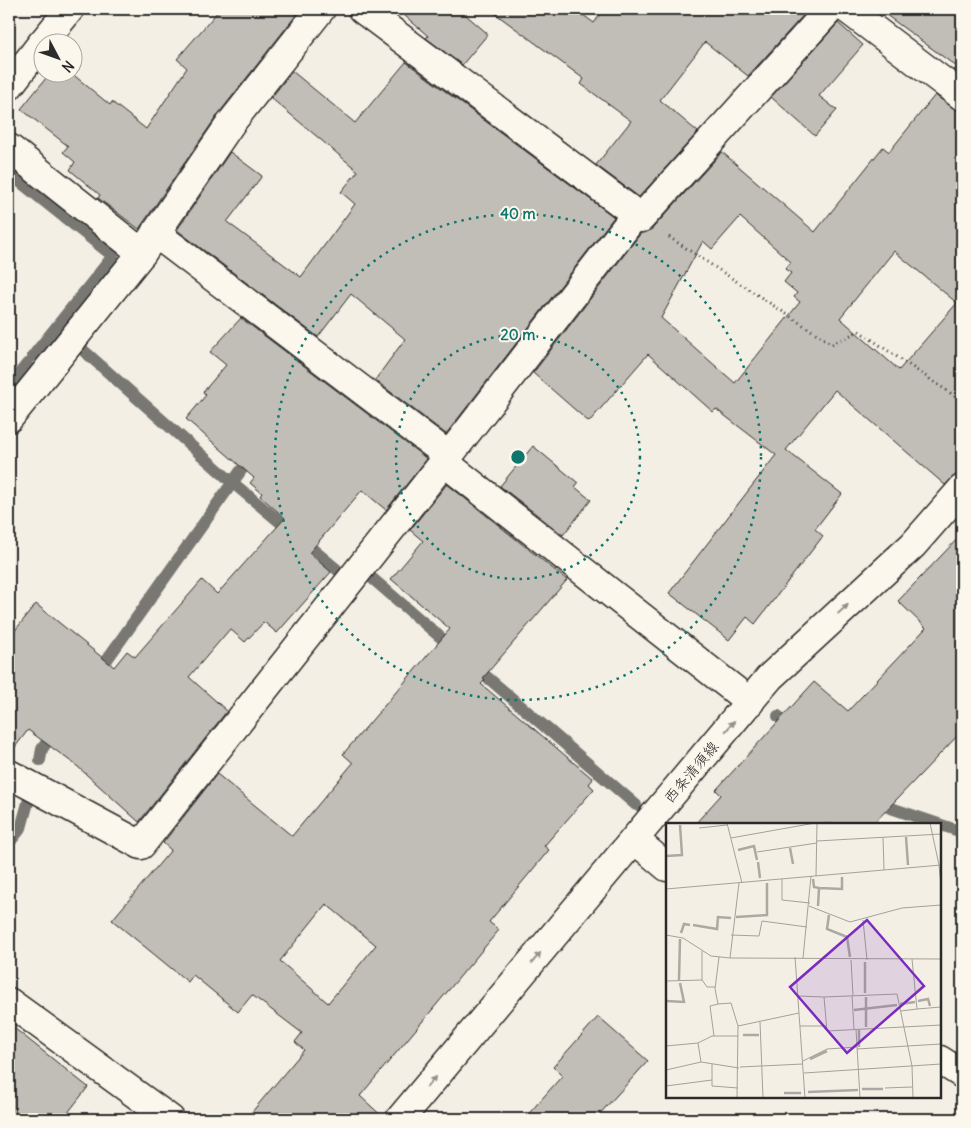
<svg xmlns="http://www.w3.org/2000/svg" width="971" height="1128" viewBox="0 0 971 1128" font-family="Delius,'Klee One',sans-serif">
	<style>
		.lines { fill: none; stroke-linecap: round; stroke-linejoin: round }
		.stream { stroke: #787772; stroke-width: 12 }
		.building { fill: #c0beb6; stroke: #2b2b2b; fill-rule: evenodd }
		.minor-casing { stroke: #2b2b2b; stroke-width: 31 }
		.secondary-casing { stroke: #2b2b2b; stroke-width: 31 }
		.path { stroke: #2b2b2b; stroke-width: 3; stroke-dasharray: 1 4; stroke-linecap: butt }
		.minor { stroke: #fbf7ec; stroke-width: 28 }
		.secondary { stroke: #fbf7ec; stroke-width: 28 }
		.oneway { fill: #93918c }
		.ring { fill: none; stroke: #0f766e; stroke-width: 2.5; stroke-dasharray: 2.5 5 }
		.labels { text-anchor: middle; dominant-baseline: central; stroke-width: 4; stroke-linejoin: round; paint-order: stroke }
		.street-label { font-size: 15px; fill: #2b2b2b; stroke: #fbf7ec }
		.inset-river { fill: none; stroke: #aca9a2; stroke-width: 2.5 }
		.inset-road { fill: none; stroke: #a3a19a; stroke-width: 1 }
		.view { fill: #7b2cbf; fill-opacity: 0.15; stroke: #7b2cbf; stroke-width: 2.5 }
		.inset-edge { fill: none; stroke: #2b2b2b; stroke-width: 2.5 }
		.centre { fill: #0f766e; stroke: #fbf7ec; stroke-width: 2.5 }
		.ring-label { font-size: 15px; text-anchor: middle; font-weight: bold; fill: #0f766e; stroke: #fbf7ec; stroke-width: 4; stroke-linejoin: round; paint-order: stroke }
	</style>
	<rect width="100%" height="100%" fill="#f3efe4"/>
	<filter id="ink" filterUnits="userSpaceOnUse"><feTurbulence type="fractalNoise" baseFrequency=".02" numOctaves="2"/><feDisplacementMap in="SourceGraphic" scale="10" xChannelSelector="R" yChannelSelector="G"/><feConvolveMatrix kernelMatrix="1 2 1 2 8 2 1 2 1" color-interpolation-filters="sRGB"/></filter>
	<g filter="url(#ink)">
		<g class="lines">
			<g class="stream">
				<path d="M9 173 113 256 33 356"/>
				<path d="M83 350 233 483 340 572"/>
				<path d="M9 387 27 364"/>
				<path d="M373 579 454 649"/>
				<path d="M473 665 636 805"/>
				<path d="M96 675 252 455"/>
				<path d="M778 716 794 730"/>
				<path d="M40 760 42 749 56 729"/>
				<path d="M876 799 885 806 962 832"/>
				<path d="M9 843 21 828 29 799"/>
			</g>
		</g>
		<g class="building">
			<path d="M220 9H301L219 113 139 229 98 198 100 195 70 170 75 162 63 152 68 146 21 109 51 72H70L110 105 112 102 146 129 187 68 177 59Z"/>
			<path d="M397 9H459L488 34 462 65 426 38 428 36Z"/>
			<path d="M489 9H575L594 23 604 9H809L748 76 705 42 660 100 698 132 639 197 596 165 631 121 581 84 584 79Z"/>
			<path d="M878 9H962V77L954 70 957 67Z"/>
			<path d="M838 23 863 45 819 96 837 110 815 136 771 97Z"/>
			<path d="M406 62 614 217 446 434 375 380 405 339 351 294 318 337 177 230 230 152 262 176 227 222 301 277 355 204 341 192 358 171 271 98 292 71 355 123Z"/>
			<path d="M935 95 953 108 962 111V474H957L945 485 835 390 786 450 842 494 815 529 823 536 755 624 747 617 729 640 669 593 776 455 716 409 713 412 648 354 589 422 533 373 641 233 653 228 722 152 815 232 883 147 889 152ZM740 217 791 262 785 269 791 273 784 282 797 293 794 297 800 302 735 383 661 318 703 241 712 249ZM894 251 957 303 899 370 840 318Z"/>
			<path d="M241 318 427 459 386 510 362 490 309 553 331 572 277 633 264 622 245 642 230 629 189 677 227 711 139 822 77 766 28 730 9 755V638L36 604 114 667 127 651 135 657 202 580 217 594 285 518 260 496 262 493 250 483 254 478 186 419 206 395 203 392 226 365 210 352Z"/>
			<path d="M533 446 578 483 575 487 591 500 563 535 500 486Z"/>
			<path d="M447 484 567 580 483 678 485 680 481 684 593 779 589 784 594 789 544 846 549 850 489 922 499 930 360 1096 385 1119H246L304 1050 295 1042 302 1033 252 995 238 1012 193 975 188 982 112 920 171 850 163 843 217 774 292 836 353 763 343 754 450 629 391 579 423 541 410 530ZM326 904 376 945 328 1003 280 961Z"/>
			<path d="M962 534V731L873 824H695L721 795 716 790 814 682 848 711 926 628 898 601Z"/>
			<path d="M598 1017 648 1061 595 1119H524L562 1076 553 1067Z"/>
			<path d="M9 1024 88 1087 63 1119H9Z"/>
		</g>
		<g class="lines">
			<g class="minor-casing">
				<g id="minor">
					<path d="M362 9 641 218 830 9"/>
					<path d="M847 9 962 96"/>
					<path d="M43 42 70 9"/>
					<path d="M9 86 42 43"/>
					<path d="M9 148 142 253"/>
					<path d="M155 233 449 456"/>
					<path d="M9 418 142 253 231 123 321 9"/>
					<path d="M444 462 750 702"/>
					<path d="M9 774 141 845 444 462 636 214"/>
					<path d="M635 840 667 867"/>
					<path d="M9 1002 170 1119"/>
					<path d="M940 1060 962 1074"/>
				</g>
			</g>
			<g class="secondary-casing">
				<path id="secondary" d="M400 1119 770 677 913 545 962 489"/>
			</g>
			<path class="path" d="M669 237 832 344 859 331 962 401"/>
			<use href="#minor" class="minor"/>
			<use href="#secondary" class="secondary"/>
		</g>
		<defs><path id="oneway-solid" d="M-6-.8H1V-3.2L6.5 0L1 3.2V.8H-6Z" transform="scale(1.25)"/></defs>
		<g class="oneway">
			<use href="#oneway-solid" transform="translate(843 609) rotate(-43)"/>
			<use href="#oneway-solid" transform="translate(730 726) rotate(-50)"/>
			<use href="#oneway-solid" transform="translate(536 958) rotate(-50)"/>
			<use href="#oneway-solid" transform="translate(431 1082) rotate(-50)"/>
		</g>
	</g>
	<g class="ring">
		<circle cx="518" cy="457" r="122"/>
		<circle cx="518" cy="457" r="243"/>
	</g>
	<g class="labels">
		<g class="street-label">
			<text transform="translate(691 772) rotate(-50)">西条清須線</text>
		</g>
	</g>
	<g transform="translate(666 823)">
		<rect width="275" height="275" fill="#f3efe4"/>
		<path class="inset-river" d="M240 14 242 42M124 25 127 41M72 27 88 23 91 37M0 33 16 32 14 2M92 39 94 55M147 56 148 64 153 65 152 83M153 65 176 66V54M163 92 161 106 181 114 184 134M70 94 101 92V60M27 102 51 106 52 94 65 95M15 110 18 101 24 102M199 139V170M13 157 14 116M200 174V204M0 178 18 179 14 160M252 178 262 176 264 183M234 181 249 179M188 187 231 182M193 207V224M77 212H93M144 236 161 228M196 266H217M142 269 192 267M118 270H135"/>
		<path class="inset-road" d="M61 0 76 60M264 0 273 42M33 5 61 2M217 14 218 47M65 15 149 0M151 18 275 11M91 29 151 20M273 42 275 62M150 53 151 0M116 56V77L144 80M0 66 275 42M143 83 184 99 236 85 275 82M197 97 201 137M0 112 17 115 45 133 64 135 275 136M65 112 93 113 96 98 141 104M36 128V157M53 134 49 166 52 181 65 180 72 203 71 275M129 134 139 275M64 135 73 60M137 135 145 53M185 137 187 172M0 158 36 157 41 164H49M132 173 158 174 161 208 275 202M186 173 188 206M158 174 231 171 246 243 247 275M251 186 275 184M235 188 251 186 246 136M94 199 97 275M72 203 133 190M134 203H160M190 206 194 275M48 213 44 183 52 181M32 220 35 239M0 223 32 220 46 213H72M191 226 275 221M137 238 161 226 191 224M46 241V263L72 265M74 244 137 241M0 247 35 239 73 245M138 250 275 241M0 263 46 257M219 265 246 264"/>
		<path class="view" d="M201 97 258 163 181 230 124 164Z"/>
		<rect width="275" height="275" class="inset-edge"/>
	</g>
	<circle cx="518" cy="457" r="8" class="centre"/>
	<g class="ring-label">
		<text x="518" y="219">40 m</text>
		<text x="518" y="340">20 m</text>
	</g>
	<rect width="971" height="1128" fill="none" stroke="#fbf7ec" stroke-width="30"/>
	<rect x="15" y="15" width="941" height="1098" fill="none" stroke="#2b2b2b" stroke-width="2" filter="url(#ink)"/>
	<g transform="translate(58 58) rotate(131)"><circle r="24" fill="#fbf7ec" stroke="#a8a59f"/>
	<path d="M0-4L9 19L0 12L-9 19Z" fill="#2b2b2b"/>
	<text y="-8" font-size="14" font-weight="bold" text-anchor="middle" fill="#2b2b2b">N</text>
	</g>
</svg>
